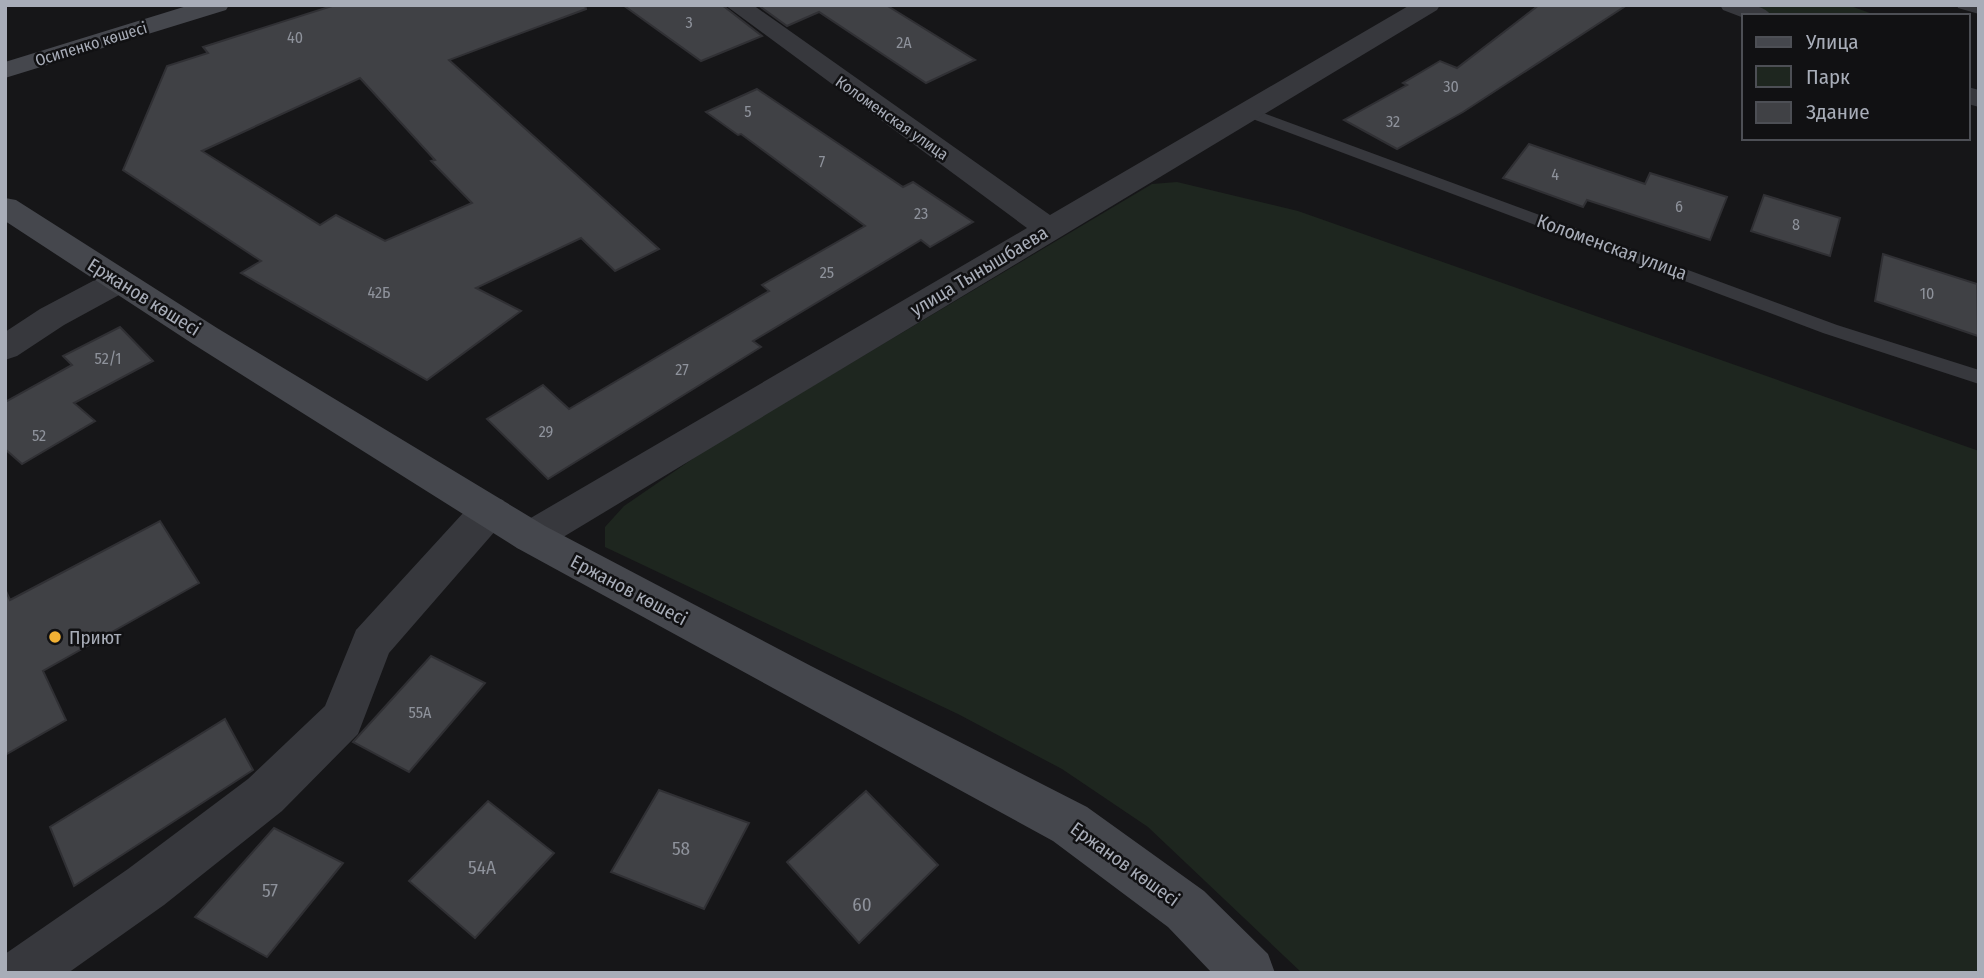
<svg xmlns="http://www.w3.org/2000/svg" width="1984" height="978" viewBox="0 0 1984 978" font-family="'Fira Sans Condensed',sans-serif">
	<style>
		.green { fill: #1e261f }
		.building { fill: #404145; stroke: #303034; stroke-width: 2; fill-rule: evenodd }
		.lines { fill: none; stroke-linecap: round; stroke-linejoin: round }
		.service { fill: #37383d; fill-rule: evenodd }
		.minor { fill: #37383d; fill-rule: evenodd }
		.secondary { fill: #45474d; fill-rule: evenodd }
		.poi-dot { fill: #f2b134; stroke: #111113; stroke-width: 2.5 }
		.labels { text-anchor: middle; dominant-baseline: central; stroke-width: 5; stroke-linejoin: round; paint-order: stroke }
		.number-label { font-size: 16px; fill: #8e929b }
		.far-street-label { font-size: 16px; fill: #a8adb8; stroke: #111113 }
		.street-label { font-size: 19px; fill: #a8adb8; stroke: #111113 }
		.poi-label { font-size: 19px; fill: #a8adb8; stroke: #111113; text-anchor: start }
		.near-number-label { font-size: 19px; fill: #8e929b }
	</style>
	<rect width="100%" height="100%" fill="#161618"/>
	<g class="green">
		<path d="M1749 5H1848L1878 16H1777Z"/>
		<path d="M1177 182 1298 211 1979 451V973H1302L1148 827 1062 769 958 714 605 547V527L624 506 710 447 1152 184Z"/>
	</g>
	<g class="building">
		<path d="M335 5H585L586 9 449 60 659 249 615 271 581 238 476 288 521 311 427 380 241 273 261 261 123 170 167 66 208 53 203 47ZM360 78 435 160 431 161 472 203 385 241 336 215 320 225 202 151Z"/>
		<path d="M623 5H722L762 36 701 61Z"/>
		<path d="M758 5H886L975 60 926 83 819 12 787 26Z"/>
		<path d="M1539 5H1627L1463 112 1397 149 1344 120 1407 85 1403 83 1440 61 1457 68Z"/>
		<path d="M757 89 903 187 913 182 973 222 930 247 921 240 753 341 761 347 548 479 487 419 543 385 569 409 769 291 762 285 865 226 741 134 738 135 706 112Z"/>
		<path d="M1529 144 1645 184 1650 173 1727 197 1710 240 1587 200 1583 207 1503 178Z"/>
		<path d="M1764 195 1840 218 1830 256 1751 231Z"/>
		<path d="M1883 254 1977 284 1978 336 1875 301Z"/>
		<path d="M120 327 153 361 74 403 95 421 22 464 5 449V402L72 365 63 356Z"/>
		<path d="M160 521 199 583 43 671 66 720 5 755V589L10 600Z"/>
		<path d="M431 656 485 683 409 772 353 742Z"/>
		<path d="M225 719 253 770 74 886 50 827Z"/>
		<path d="M659 790 749 823 704 909 611 872Z"/>
		<path d="M866 791 938 865 859 943 787 862Z"/>
		<path d="M488 801 554 853 475 938 409 881Z"/>
		<path d="M274 828 343 863 267 957 195 917Z"/>
	</g>
	<g class="lines">
		<g class="service">
			<path d="M1957 5 1979 6V14L1958 8Z"/>
			<path d="M1247 107 1837 325 1979 370V384L1823 333 1242 115 1239 112Z"/>
		</g>
		<g class="minor">
			<path d="M725 5H753L1050 215 1410 5H1440L1437 10 545 548 531 553 517 548 511 537 517 526 1027 228Z"/>
			<path d="M1720 5C1736 5 1761 1 1772 16H1744V18L1723 10Z"/>
			<path d="M1968 87 1979 90V107L1968 104Z"/>
			<path d="M119 270 130 273 135 281 130 289 64 325 17 356 5 360V332L40 309 108 273Z"/>
			<path d="M489 496 503 500 509 511 503 522 389 653 358 734 282 811 164 905 68 973H5V954L128 869 248 779 325 706 356 630 475 500Z"/>
		</g>
		<g class="secondary">
			<path d="M190 5H229L226 10 5 78V62Z"/>
			<path d="M5 198 16 200 217 328 545 526 811 666 1087 807 1204 891 1268 954 1275 973H1212L1168 927 1053 841 517 548 193 344 5 221Z"/>
		</g>
	</g>
	<circle class="poi-dot" cx="55" cy="637" r="7"/>
	<g class="labels">
		<g class="number-label">
			<text x="689" y="22">3</text>
			<text x="295" y="37">40</text>
			<text x="904" y="42">2А</text>
			<text x="1451" y="86">30</text>
			<text x="748" y="111">5</text>
			<text x="1393" y="121">32</text>
			<text x="822" y="161">7</text>
			<text x="1555" y="174">4</text>
			<text x="1679" y="206">6</text>
			<text x="921" y="213">23</text>
			<text x="1796" y="224">8</text>
			<text x="827" y="272">25</text>
			<text x="379" y="292">42Б</text>
			<text x="1927" y="293">10</text>
			<text x="108" y="358">52/1</text>
			<text x="682" y="369">27</text>
			<text x="546" y="431">29</text>
			<text x="39" y="435">52</text>
			<text x="420" y="712">55А</text>
		</g>
		<g class="far-street-label">
			<text transform="translate(91 44) rotate(-17)">Осипенко көшесі</text>
			<text transform="translate(892 118) rotate(35)">Коломенская улица</text>
		</g>
		<g class="street-label">
			<text transform="translate(1612 247) rotate(20)">Коломенская улица</text>
			<text transform="translate(979 271) rotate(-31)">улица Тынышбаева</text>
			<text transform="translate(144 297) rotate(32)">Ержанов көшесі</text>
			<text transform="translate(629 590) rotate(28)">Ержанов көшесі</text>
			<text transform="translate(1125 864) rotate(36)">Ержанов көшесі</text>
		</g>
		<g class="poi-label">
			<text x="69" y="637">Приют</text>
		</g>
		<g class="near-number-label">
			<text x="681" y="848">58</text>
			<text x="482" y="867">54А</text>
			<text x="270" y="890">57</text>
			<text x="862" y="904">60</text>
		</g>
	</g>
	<rect width="1984" height="978" fill="none" stroke="#a8adb8" stroke-width="14"/>
	<rect x="1742" y="14" width="228" height="126" fill="#111113" stroke="#4d4f55" stroke-width="2"/>
	<rect x="1756" y="37" width="35" height="10" fill="#45474d" stroke="#4d4f55" stroke-width="2"/>
	<text x="1806" y="49" font-size="21" fill="#a8adb8">Улица</text>
	<rect x="1756" y="66" width="35" height="21" fill="#1e261f" stroke="#4d4f55" stroke-width="2"/>
	<text x="1806" y="84" font-size="21" fill="#a8adb8">Парк</text>
	<rect x="1756" y="102" width="35" height="21" fill="#404145" stroke="#4d4f55" stroke-width="2"/>
	<text x="1806" y="119" font-size="21" fill="#a8adb8">Здание</text>
</svg>
